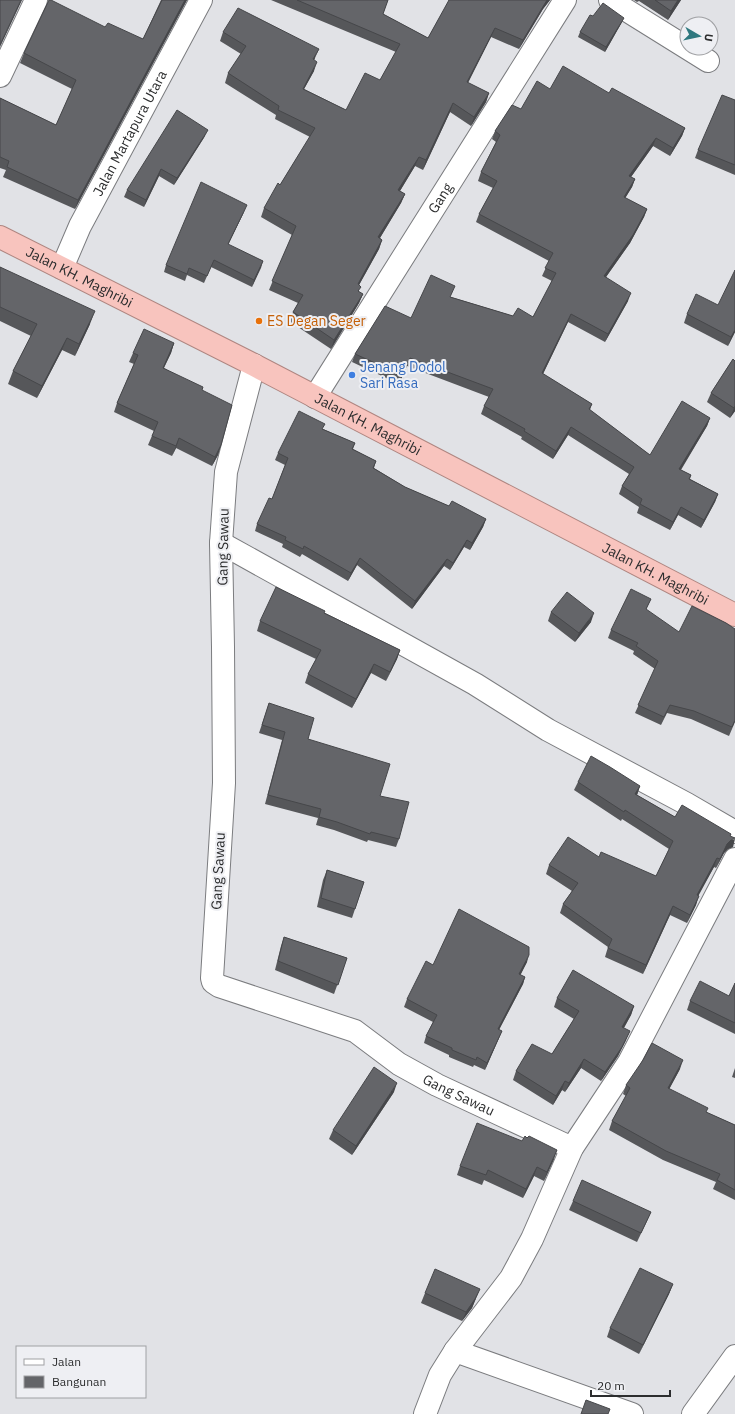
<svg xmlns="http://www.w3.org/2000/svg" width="735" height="1414" viewBox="0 0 735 1414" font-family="'IBM Plex Sans',sans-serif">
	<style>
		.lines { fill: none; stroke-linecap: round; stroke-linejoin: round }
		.minor-casing { stroke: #7b7c7f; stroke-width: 24 }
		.trunk-casing { stroke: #af8681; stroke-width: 24 }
		.minor { stroke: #fff; stroke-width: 22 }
		.trunk { stroke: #f8c4be; stroke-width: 22 }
		.wall { fill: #56575a }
		.shaded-wall { fill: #46474a }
		.building { fill: #646569; stroke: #46474a }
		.food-dot { fill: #e8710a; stroke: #eeeff3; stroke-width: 1.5 }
		.shop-dot { fill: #3f7fe0; stroke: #eeeff3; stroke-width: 1.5 }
		.labels { text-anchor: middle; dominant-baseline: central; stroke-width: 4; stroke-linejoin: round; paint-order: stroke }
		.street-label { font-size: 14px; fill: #2c2d2e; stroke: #eeeff3 }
		.food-label { font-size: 14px; fill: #c56008; stroke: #eeeff3; text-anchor: start }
		.shop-label { font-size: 14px; fill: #366cbe; stroke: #eeeff3; text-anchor: start }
	</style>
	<rect width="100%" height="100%" fill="#e1e2e6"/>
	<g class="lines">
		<g class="minor-casing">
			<g id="minor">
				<path d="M610 0 708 61"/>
				<path d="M0 76 36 0"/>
				<path id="s1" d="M62 268 80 226 201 0"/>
				<path id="s2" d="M254 365 226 472 221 543 223 647 224 783 212 978 213 982 219 986 355 1031 399 1064 437 1085 572 1148"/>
				<path id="s3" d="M315 397 565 0"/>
				<path d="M221 543 475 684 548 730 687 804 735 832"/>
				<path d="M455 1351 632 1414"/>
				<path d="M425 1414 440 1375 455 1351 511 1278 532 1239 572 1148 629 1062 735 859"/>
				<path d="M693 1414 735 1356"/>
			</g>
		</g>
		<g class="trunk-casing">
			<g id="trunk">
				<path id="s4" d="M0 237 254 365 735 615"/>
			</g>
		</g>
		<use href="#minor" class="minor"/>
		<use href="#trunk" class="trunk"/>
	</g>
	<g class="wall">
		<path d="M161 0H187L75 209 3 177 6 170 0 168V98L56 125 72 89 20 63 24 53 105 27 143 39Z"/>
		<path d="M271 0H388L383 14 428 38 449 1 448 0H550L543 9 519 49 491 37 468 83 489 93 486 102 471 126 450 112 423 170 415 166 400 191 405 194 401 203 380 238 382 240 379 249 359 285V292L363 294 359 303 331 349 289 321 293 312 298 303 269 290 292 235 261 217 264 208 280 185 310 137 275 119 276 115 225 83 228 73 241 54 220 41 223 32 315 58 314 60V71L304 89 346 110 380 80 396 52Z"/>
		<path d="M634 0H681L668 20 639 1 637 2Z"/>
		<path d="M593 16 622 22 605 52 578 37 580 32Z"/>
		<path d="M550 89 609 93 685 128 682 136 670 156 653 146 631 177 635 179 632 187 625 198 647 209 644 217 630 243 606 277 628 301 605 342 568 322 543 374 592 404 590 410 650 455 710 418 707 426 681 470 691 475 690 479 718 494 715 502 701 528 678 515 670 530 637 513 639 507 619 494 622 486 629 474 568 435 553 459 521 439 522 437 481 414 484 406 489 397 407 366 399 384 352 362 355 354 411 318 451 297 513 316 533 317 552 281 542 276 549 261 476 222 479 214 493 188 478 181 481 172 496 142 492 139 495 131 521 109Z"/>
		<path d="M735 100V175L695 158 698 150Z"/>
		<path d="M205 136 174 185 159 176 144 207 124 197 127 190Z"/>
		<path d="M244 212 228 245 263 261 252 287 211 267 204 283 187 275 185 281 164 272 166 265Z"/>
		<path d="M0 267 90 324 75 356 62 350 37 398 8 384 13 371 31 336 0 321Z"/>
		<path d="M718 305 735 332 728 346 684 323 687 314Z"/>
		<path d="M174 343 171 353 164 368 202 390 221 445 218 455 212 466 176 448 172 456 148 445 154 431 114 412 117 403 134 364 129 362 133 353Z"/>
		<path d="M733 359 735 411 730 418 707 402 711 393Z"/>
		<path d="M323 429 355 443 353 449 376 461 374 468 405 487 449 506 486 519 483 527 470 550 464 547 450 570 444 566 412 609 357 565 348 581 302 554 300 557 282 547 283 544 255 531 257 524 272 499 285 465 275 460 278 453Z"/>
		<path d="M651 599 646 610 735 722 729 736 691 719 667 713 661 725 635 713 655 669 633 654 634 651 608 638 611 630Z"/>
		<path d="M551 612 591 622 575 642 548 621Z"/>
		<path d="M325 613 400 650 397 659 386 681 371 673 352 708 305 683 308 674 316 659 257 631 260 621Z"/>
		<path d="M269 703 308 739 380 796 399 839 396 847 368 840 367 842 334 830 316 825 318 818 265 804 282 740 259 733Z"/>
		<path d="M578 782 640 786 637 795 675 817 731 834 730 836 733 847 728 849 724 853 716 868 714 867 698 895 696 905 687 923 670 915 643 974 605 957 608 947 560 913 563 904 572 891 546 874 549 865 599 857 656 876 669 849 622 819 621 821 574 790Z"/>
		<path d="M327 870 364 882 352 918 317 907 323 880Z"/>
		<path d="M284 937 347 958 334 994 275 970 281 946Z"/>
		<path d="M527 962 520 975 525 977 523 984 499 1030 502 1031 485 1070 474 1065 473 1067 449 1057V1055L424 1043 426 1036 433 1022 404 1007 407 999 433 965Z"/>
		<path d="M735 983V1034L687 1010 690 1001 729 996Z"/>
		<path d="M557 998 634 1006 631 1015 624 1028 626 1040 618 1056 601 1081 581 1068 565 1092 562 1090 553 1105 513 1080 516 1071 552 1054 574 1019 554 1007Z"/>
		<path d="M735 1068V1078L732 1077Z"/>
		<path d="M680 1069 669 1089 706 1112 735 1125V1200L713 1189 716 1182 663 1160 609 1130 612 1121 626 1096 623 1094 626 1085Z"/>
		<path d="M394 1092 352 1155 329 1139 333 1130Z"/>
		<path d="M554 1159 544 1181 534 1176 523 1198 484 1180 482 1185 457 1175 460 1166Z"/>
		<path d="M573 1201 651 1212 647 1221 637 1242 569 1210Z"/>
		<path d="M673 1284 669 1294 639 1354 607 1337 610 1328Z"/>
		<path d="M425 1293 476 1298 472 1308 462 1321 421 1303Z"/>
	</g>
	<g class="shaded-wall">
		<path d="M21 0H22L0 47V45Z"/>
		<path d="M185 0H187L75 209 78 200Z"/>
		<path d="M547 0H550L543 9 519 49 523 40Z"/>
		<path d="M678 0H681L668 20 671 11Z"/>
		<path d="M624 18 622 22 605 52 606 47Z"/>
		<path d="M495 28 491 37 463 92 467 82Z"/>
		<path d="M319 49 315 58 310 68 313 59Z"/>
		<path d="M317 62 314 71 299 98 303 89Z"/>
		<path d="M489 93 486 102 471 126 474 117Z"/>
		<path d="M453 103 450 112 423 170 426 160Z"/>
		<path d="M685 128 682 136 670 156 673 148Z"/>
		<path d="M208 130 205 136 174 185 177 178Z"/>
		<path d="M656 138 653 146 626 184 629 176Z"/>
		<path d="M419 157 415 166 395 199 398 190Z"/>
		<path d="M161 169 159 176 144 207 146 200Z"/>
		<path d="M635 179 632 187 621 205 624 197Z"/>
		<path d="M405 194 401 203 375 246 378 237Z"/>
		<path d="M247 205 244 212 225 251 228 244Z"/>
		<path d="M647 209 644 217 630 243 601 284 604 276Z"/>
		<path d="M382 240 379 249 354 294 358 284Z"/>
		<path d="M263 261 261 268 252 287 254 280Z"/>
		<path d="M631 293 628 301 605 342 608 334Z"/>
		<path d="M363 294 359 303 331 349 334 340Z"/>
		<path d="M95 311 90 324 75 356 79 344Z"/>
		<path d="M571 314 568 322 539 382 542 373Z"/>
		<path d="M735 330V332L728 346 731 337Z"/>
		<path d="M67 338 62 350 37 398 42 386Z"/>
		<path d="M174 343 171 353 159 377 163 368Z"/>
		<path d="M410 358 407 366 399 384 402 375Z"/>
		<path d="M735 406V411L730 418 734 408Z"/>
		<path d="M710 418 707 426 676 477 679 469Z"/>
		<path d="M571 427 568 435 553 459 556 451Z"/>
		<path d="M179 438 176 448 172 456 176 446Z"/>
		<path d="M221 445 218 455 212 466 215 457Z"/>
		<path d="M718 494 715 502 701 528 704 520Z"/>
		<path d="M681 507 678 515 670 530 673 522Z"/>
		<path d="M486 519 483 527 470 550 472 543Z"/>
		<path d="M467 540 464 547 450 570 453 563Z"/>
		<path d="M360 558 357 565 348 581 351 573Z"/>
		<path d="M447 559 444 566 412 609 415 601Z"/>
		<path d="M594 613 591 622 575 642 579 633Z"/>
		<path d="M400 650 397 659 386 681 390 672Z"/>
		<path d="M374 664 371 673 352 708 356 699Z"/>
		<path d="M640 786 637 795 635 794Z"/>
		<path d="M735 839 733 847 728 849 724 853 716 868 720 859 727 844 731 840Z"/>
		<path d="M717 858 714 867 694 904 697 895Z"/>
		<path d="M699 896 696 905 687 923 690 915Z"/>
		<path d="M673 906 670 915 643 974 646 965Z"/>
		<path d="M529 955 527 962 517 982 519 974Z"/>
		<path d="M525 977 523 984 495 1037 498 1029Z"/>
		<path d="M634 1006 631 1015 619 1036 622 1027Z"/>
		<path d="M502 1031 499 1038 485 1070 487 1063Z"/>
		<path d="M630 1031 626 1040 618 1056 601 1081 605 1072Z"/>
		<path d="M584 1059 581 1068 565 1092 569 1083Z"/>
		<path d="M683 1060 680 1069 665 1097 668 1088Z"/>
		<path d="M565 1081 562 1090 553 1105 556 1096Z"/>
		<path d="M397 1083 394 1092 352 1155 356 1146Z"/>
		<path d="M557 1150 554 1159 544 1181 547 1172Z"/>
		<path d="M537 1167 534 1176 523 1198 526 1189Z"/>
		<path d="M673 1284 669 1294 639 1354 643 1345Z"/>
		<path d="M480 1289 472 1308 462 1321 466 1312Z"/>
	</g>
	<g class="building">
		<path d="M0 0H21L0 45Z"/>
		<path d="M49 0H51L105 27 108 23 143 39 162 0H185L78 200 7 167 9 161 0 157V98L56 125 76 80 24 53Z"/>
		<path d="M297 0H388L383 14 428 38 449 0H547L523 40 495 28 467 82 489 93 474 117 453 103 426 160 419 157 398 190 405 194 378 237 382 240 358 284 361 287 358 291 363 294 334 340 293 312 303 295 272 281 296 226 264 208 278 183 280 185 315 128 278 110 279 106 228 73 246 46 223 32 238 8 319 49 313 59 317 62 303 89 346 110 365 73 380 80 400 44Z"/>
		<path d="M655 0H678L671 11Z"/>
		<path d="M603 3 624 18 606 47 580 32 590 15 593 16Z"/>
		<path d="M563 66 609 93 612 88 685 128 673 148 656 138 629 176 635 179 624 197 647 209 633 235 604 276 631 293 608 334 571 314 542 373 592 404 589 409 650 455 682 401 710 418 679 469 691 475 689 479 718 494 704 520 681 507 673 522 640 504 642 499 622 486 634 467 571 427 556 451 524 431 525 429 484 406 493 389 410 358 402 375 355 354 385 306 411 318 431 275 455 286 450 297 513 316 518 308 533 317 556 273 545 268 553 253 479 214 497 181 481 172 500 135 495 131 512 105 521 109 537 81 550 89Z"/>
		<path d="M722 95 735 100V165L698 150Z"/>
		<path d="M177 110 208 130 177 178 161 169 146 200 127 190Z"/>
		<path d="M201 182 247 205 228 244 263 261 254 280 214 260 207 276 189 268 187 274 166 265Z"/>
		<path d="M0 267 95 311 79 344 67 338 42 386 13 371 37 324 0 307Z"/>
		<path d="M735 270V330L731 337 687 314 696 294 718 305Z"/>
		<path d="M144 329 174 343 163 368 203 387 202 390 232 405 221 445 215 457 179 438 176 446 152 436 158 422 117 403 138 355 133 353Z"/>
		<path d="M733 359 735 361V406L734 408 711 393Z"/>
		<path d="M299 411 325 424 322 429 355 443 352 449 376 461 373 468 405 487 449 506 452 501 486 519 472 543 467 540 453 563 447 559 415 601 360 558 351 573 304 546 303 549 285 540 286 537 257 524 269 498 272 499 288 458 278 453Z"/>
		<path d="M276 587 325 611 324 613 400 650 390 672 374 664 356 699 308 674 321 650 260 621Z"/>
		<path d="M631 589 651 599 646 609 679 632 692 606 726 623 735 629V720L732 727 694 711 670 705 664 717 638 705 658 661 636 646 638 643 611 630Z"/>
		<path d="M567 592 594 613 579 633 551 612Z"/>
		<path d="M269 703 314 718 308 739 390 764 380 796 409 802 399 839 371 832 370 834 337 822 319 817 321 809 268 795 285 732 262 725Z"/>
		<path d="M591 756 610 767 640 786 635 794 675 817 682 805 731 834 730 836 735 838 731 840 727 844 720 859 717 858 697 895 699 896 690 915 673 906 646 965 608 948 612 939 563 904 578 883 549 865 568 837 599 857 601 852 656 876 673 841 625 810 624 812 578 782Z"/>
		<path d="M327 870 364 882 355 909 321 898Z"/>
		<path d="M459 909 529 947V955L519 974 525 977 498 1029 502 1031 487 1063 477 1057 476 1060 452 1050V1048L426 1036 437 1015 407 999 426 961 433 965Z"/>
		<path d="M284 937 347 958 338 985 278 961Z"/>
		<path d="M573 970 634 1006 622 1027 630 1031 622 1047 605 1072 584 1059 569 1083 565 1081 556 1096 516 1071 532 1044 552 1054 579 1011 557 998Z"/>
		<path d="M700 981 729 996 735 983V1023L690 1001Z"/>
		<path d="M652 1043 683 1060 668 1088 708 1108 706 1112 735 1125V1190L717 1180 720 1174 666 1151 612 1121 630 1088 626 1085 643 1060Z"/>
		<path d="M374 1067 397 1083 356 1146 333 1130Z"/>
		<path d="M477 1123 522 1141 525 1136 527 1138 529 1136 557 1150 547 1172 537 1167 526 1189 488 1170 486 1175 460 1166Z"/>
		<path d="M582 1180 651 1212 641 1233 573 1201Z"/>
		<path d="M640 1268 673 1284 643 1345 610 1328Z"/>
		<path d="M435 1269 480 1289 475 1299 466 1312 425 1293Z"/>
		<path d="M586 1400 610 1409 608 1414H581Z"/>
	</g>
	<circle class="food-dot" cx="259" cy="321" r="4"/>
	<circle class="shop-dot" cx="352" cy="375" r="4"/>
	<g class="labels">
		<g class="street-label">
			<text stroke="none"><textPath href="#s1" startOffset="151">Jalan Martapura Utara</textPath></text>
			<text stroke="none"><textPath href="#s3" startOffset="235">Gang</textPath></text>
			<text stroke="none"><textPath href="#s4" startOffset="89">Jalan KH. Maghribi</textPath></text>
			<text stroke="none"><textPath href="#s4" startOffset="413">Jalan KH. Maghribi</textPath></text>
			<text transform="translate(223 547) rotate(-89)">Gang Sawau</text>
			<text stroke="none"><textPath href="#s4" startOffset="737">Jalan KH. Maghribi</textPath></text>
			<text transform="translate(218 871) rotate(-87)">Gang Sawau</text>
			<text stroke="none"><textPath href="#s2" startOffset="894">Gang Sawau</textPath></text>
		</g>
		<g class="food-label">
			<text x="267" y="321">ES Degan Seger</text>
		</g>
		<g class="shop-label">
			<text x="360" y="367">Jenang Dodol<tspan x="360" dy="16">Sari Rasa</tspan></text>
		</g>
	</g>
	<rect x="16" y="1346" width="130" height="52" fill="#eeeff3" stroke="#a0a1a4"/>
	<rect x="24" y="1359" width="20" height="6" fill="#ffffff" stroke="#a0a1a4"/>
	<text x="52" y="1366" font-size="12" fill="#2c2d2e">Jalan</text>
	<rect x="24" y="1376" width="20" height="12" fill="#646569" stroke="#a0a1a4"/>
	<text x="52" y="1386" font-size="12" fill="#2c2d2e">Bangunan</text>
	<g transform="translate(699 36) rotate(99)"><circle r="19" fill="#eeeff3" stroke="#a0a1a4"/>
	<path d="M0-3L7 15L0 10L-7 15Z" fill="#2f787f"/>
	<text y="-6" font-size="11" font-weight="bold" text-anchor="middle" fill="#2c2d2e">U</text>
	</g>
	<path d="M591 1390v6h79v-6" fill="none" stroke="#2c2d2e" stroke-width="2"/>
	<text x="597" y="1390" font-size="12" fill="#2c2d2e" stroke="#eeeff3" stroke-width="3" paint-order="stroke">20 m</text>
</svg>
